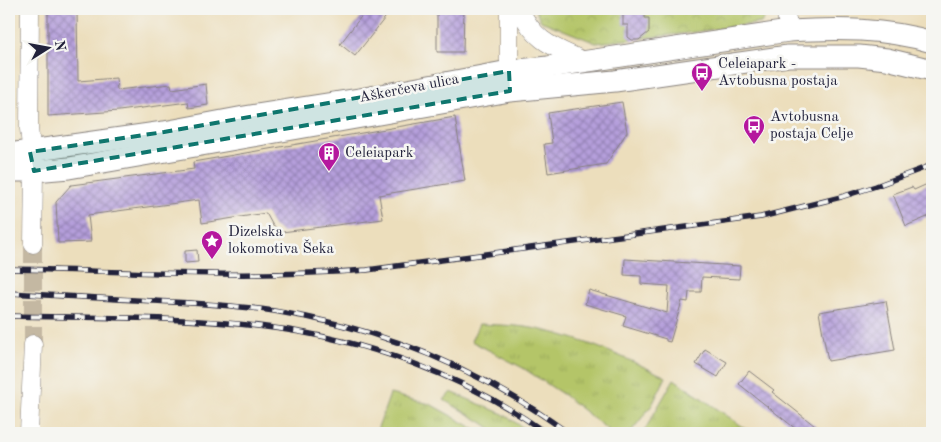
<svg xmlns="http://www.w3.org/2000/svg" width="941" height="442" viewBox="0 0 941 442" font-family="'Old Standard TT',serif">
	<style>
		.grass { fill: url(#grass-tufts); stroke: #6b7452 }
		.park { fill: url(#park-crowns); stroke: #6b7452 }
		.building { fill: url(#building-cross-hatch) }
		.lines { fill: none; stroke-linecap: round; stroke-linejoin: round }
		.minor-tunnel { stroke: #c4b8a2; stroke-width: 18; stroke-dasharray: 18 9; stroke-linecap: butt }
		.minor-casing { stroke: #87807c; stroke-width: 19 }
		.major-casing { stroke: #87807c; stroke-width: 23 }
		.minor { stroke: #fff; stroke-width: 18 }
		.major { stroke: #fff; stroke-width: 21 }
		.rail-casing { stroke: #22223b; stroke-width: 5.5 }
		.rail { stroke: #f6f6f2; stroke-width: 4; stroke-dasharray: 11; stroke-linecap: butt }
		.marked { fill: #0f766e; fill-opacity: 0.2; stroke: #0f766e; stroke-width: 4; stroke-dasharray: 10 6; stroke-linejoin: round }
		.labels { text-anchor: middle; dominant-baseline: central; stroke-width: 5; stroke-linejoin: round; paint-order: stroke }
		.poi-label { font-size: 15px; fill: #22223b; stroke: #f6f6f2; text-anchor: start }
		.street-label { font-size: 15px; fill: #22223b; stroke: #f6f6f2 }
	</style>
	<defs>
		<pattern id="grass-tufts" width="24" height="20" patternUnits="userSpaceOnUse" patternTransform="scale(1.25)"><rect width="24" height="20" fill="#b4c568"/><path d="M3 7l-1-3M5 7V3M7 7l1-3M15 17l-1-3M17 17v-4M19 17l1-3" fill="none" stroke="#9aa95b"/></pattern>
		<pattern id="park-crowns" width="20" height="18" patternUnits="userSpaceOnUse" patternTransform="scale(1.25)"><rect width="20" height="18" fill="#b4c568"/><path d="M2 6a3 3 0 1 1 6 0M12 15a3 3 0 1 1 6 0" fill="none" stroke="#9aa95b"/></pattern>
		<pattern id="building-cross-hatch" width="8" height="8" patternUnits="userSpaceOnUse" patternTransform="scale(1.25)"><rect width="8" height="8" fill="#b59fdb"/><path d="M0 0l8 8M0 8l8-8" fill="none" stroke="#9381b3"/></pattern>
	</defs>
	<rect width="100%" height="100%" fill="#f6f6f2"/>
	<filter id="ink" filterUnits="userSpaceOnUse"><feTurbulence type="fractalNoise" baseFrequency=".02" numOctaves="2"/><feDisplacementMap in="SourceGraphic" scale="10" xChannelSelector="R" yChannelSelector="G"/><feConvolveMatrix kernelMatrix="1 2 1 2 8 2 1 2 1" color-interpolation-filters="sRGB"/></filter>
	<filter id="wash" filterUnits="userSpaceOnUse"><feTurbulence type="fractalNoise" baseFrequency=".0096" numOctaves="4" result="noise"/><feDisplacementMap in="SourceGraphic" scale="20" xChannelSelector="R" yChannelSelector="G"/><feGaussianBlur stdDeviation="1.12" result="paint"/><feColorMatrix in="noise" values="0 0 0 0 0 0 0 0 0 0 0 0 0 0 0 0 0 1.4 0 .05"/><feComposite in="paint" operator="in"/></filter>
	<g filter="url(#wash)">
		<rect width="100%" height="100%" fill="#ecdebc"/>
		<g class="grass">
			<path d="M479 324C494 325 510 325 525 327 574 334 621 356 666 377L652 405 630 433H612L564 395 523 368 471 341Z"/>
			<path d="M674 379 752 433H643Z"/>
			<path d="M451 392 503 414 531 433H497L483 423 444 400Z"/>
			<path d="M390 394 430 404 482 433H376Z"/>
		</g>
		<path class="park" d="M535 9H764L766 15 761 23 680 34 596 43 541 21Z"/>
		<g id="blocks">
			<g class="building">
				<path d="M48 9H77L78 81 116 78 117 90 171 84 172 89 206 84 208 105 189 108 188 102 119 111 48 116Z"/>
				<path d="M367 9H392L355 56 340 44Z"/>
				<path d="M437 9H464L463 52H437Z"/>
				<path d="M623 9H645V18H649V32L639 40H632L628 37V25H623Z"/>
				<path d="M622 102 627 132 606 164 548 173 544 144 552 143 548 113Z"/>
				<path d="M455 117 465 181 379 195 383 219 282 232 273 226 266 213 202 223 199 200 88 215 91 242 58 243 56 202 71 185 194 169 193 162Z"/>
				<path d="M932 182V215L906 226 893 194 912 187 914 190Z"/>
				<path d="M197 250 198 262 185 263V251Z"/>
				<path d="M625 259 740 266 739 279 702 277 701 292H689L688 302 682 301 670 342 666 341V339L623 326 626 316 585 304 589 290 667 313 669 286 641 284V276L624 275Z"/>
				<path d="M886 301 895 350 828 361 819 312Z"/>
				<path d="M705 349 727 362 718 377 696 364Z"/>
				<path d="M749 371 774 390 772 392 824 433H801L739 384Z"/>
			</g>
		</g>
	</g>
	<g filter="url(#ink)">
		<use href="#blocks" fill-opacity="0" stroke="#87807c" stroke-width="1"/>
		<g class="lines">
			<path class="minor-tunnel" d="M33 344V244"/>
			<g class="minor-casing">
				<g id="minor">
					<path d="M30 9 29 129 34 171 33 244"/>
					<path d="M509 9V83"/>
					<path d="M520 9C534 42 554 47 584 61"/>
					<path d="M785 9 789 31"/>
					<path d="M29 433 33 344"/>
				</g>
			</g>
			<g class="major-casing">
				<g id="major">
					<path d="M9 154 164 132 244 117 365 98 509 71 548 67 789 31C837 28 885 28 932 42"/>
					<path d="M9 171H34L69 168 510 91 615 81 788 56H859L887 59 932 70"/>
				</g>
			</g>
			<use href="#minor" class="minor"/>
			<use href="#major" class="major"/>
			<g class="rail-casing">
				<g id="rail">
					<path d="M9 269C128 271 248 279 367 270L761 217 841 197 876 186 932 165"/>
					<path d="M9 293C57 296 105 298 153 301 193 303 234 305 274 311 381 328 481 369 568 433"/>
					<path d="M9 316C94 318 181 316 266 327 361 338 469 377 546 433"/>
				</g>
			</g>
			<use href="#rail" class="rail"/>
		</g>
	</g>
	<path class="marked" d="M509 71 510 91 34 171 30 152 164 132Z"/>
	<defs>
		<g id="bus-pin" transform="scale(1.125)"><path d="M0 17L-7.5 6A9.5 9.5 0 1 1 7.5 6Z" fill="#b5179e" stroke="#f6f6f2"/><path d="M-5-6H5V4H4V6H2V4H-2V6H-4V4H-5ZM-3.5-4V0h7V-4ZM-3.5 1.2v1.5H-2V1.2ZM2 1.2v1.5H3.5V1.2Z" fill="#fff"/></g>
		<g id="building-pin" transform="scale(1.125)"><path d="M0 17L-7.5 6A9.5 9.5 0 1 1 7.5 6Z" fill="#b5179e" stroke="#f6f6f2"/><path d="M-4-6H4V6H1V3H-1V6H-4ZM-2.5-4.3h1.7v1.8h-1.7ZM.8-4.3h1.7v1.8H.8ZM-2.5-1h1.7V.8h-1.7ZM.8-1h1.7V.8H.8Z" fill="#fff"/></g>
		<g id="sight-pin" transform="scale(1.125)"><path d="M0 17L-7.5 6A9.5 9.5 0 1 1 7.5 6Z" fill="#b5179e" stroke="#f6f6f2"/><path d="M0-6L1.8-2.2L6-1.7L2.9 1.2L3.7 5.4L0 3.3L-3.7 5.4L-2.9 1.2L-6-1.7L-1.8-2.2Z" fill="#fff"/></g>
	</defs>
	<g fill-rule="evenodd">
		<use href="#bus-pin" x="702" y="73"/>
		<use href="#bus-pin" x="754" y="126"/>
		<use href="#building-pin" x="329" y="153"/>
		<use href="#sight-pin" x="212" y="241"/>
	</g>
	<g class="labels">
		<g class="poi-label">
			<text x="718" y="64">Celeiapark -<tspan x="718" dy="17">Avtobusna postaja</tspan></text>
			<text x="770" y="117">Avtobusna<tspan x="770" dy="17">postaja Celje</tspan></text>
			<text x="345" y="153">Celeiapark</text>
			<text x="228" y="232">Dizelska<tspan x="228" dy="17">lokomotiva Šeka</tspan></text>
		</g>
		<g class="street-label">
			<text transform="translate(409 89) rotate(-11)">Aškerčeva ulica</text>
		</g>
	</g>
	<rect width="941" height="442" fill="none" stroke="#f6f6f2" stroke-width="30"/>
	<g transform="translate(48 48) rotate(79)" stroke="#f6f6f2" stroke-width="4" paint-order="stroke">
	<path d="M0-4L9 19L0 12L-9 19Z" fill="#22223b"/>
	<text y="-8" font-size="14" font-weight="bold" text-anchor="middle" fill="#22223b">N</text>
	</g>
</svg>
